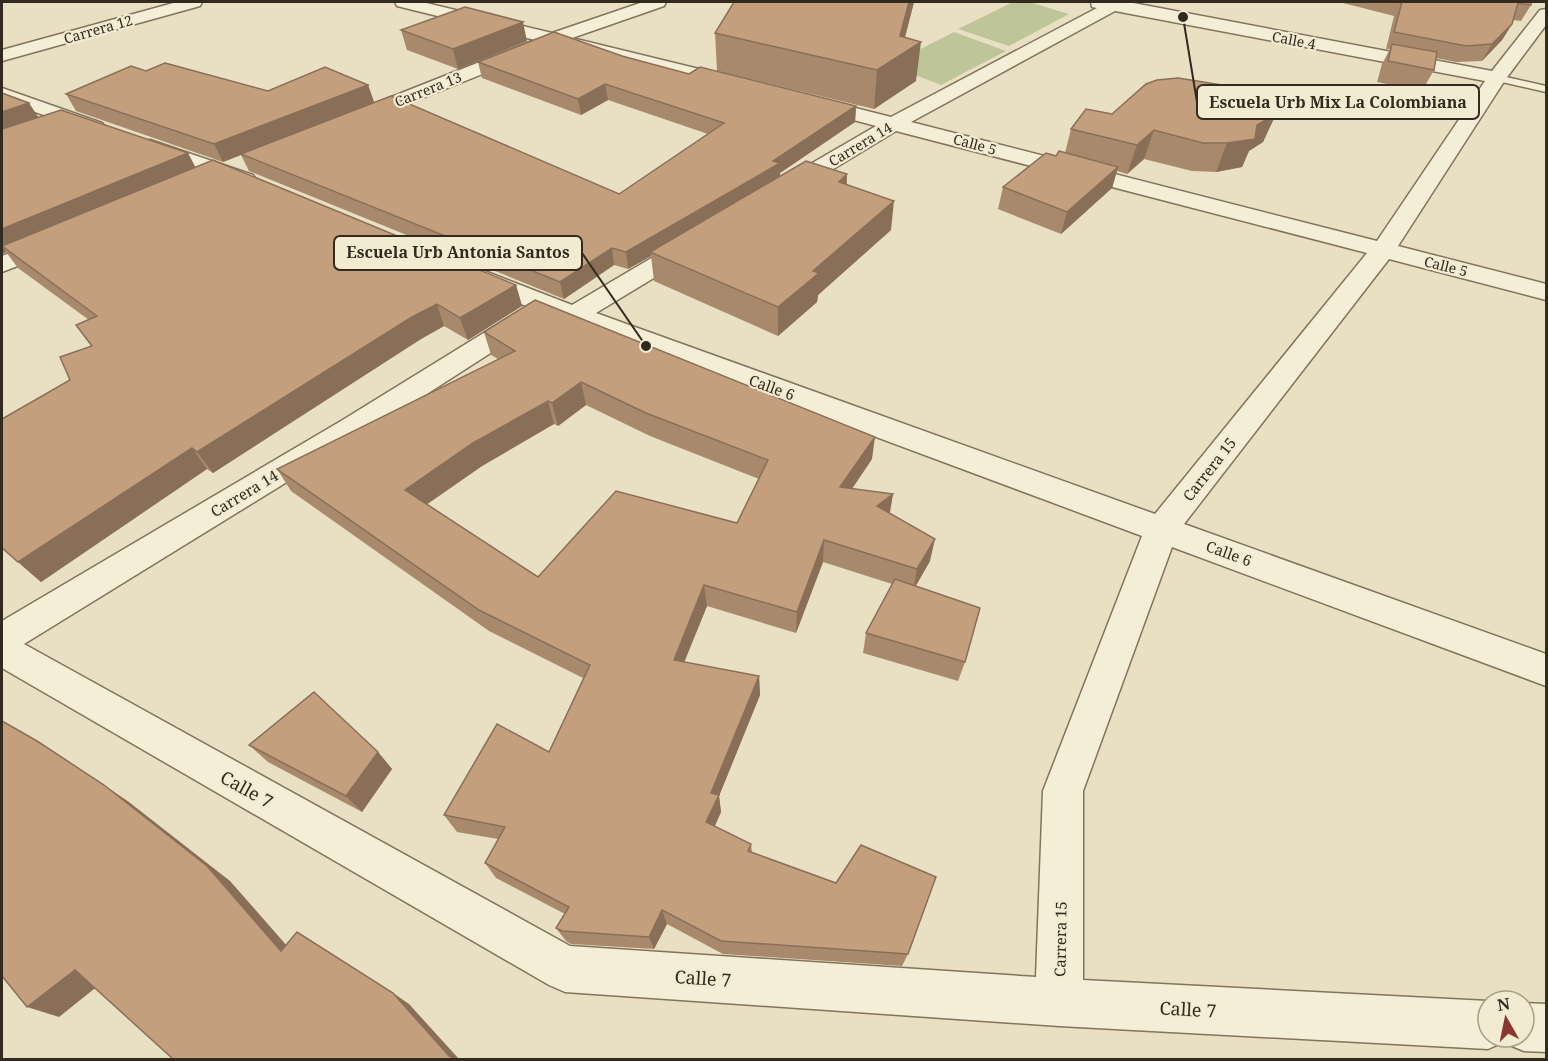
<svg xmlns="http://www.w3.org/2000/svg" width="1548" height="1061" viewBox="0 0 1548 1061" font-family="'Noto Serif',serif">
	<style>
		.green { fill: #bec699 }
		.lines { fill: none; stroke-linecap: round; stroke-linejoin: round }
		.lane-casing { stroke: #82735c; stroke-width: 3 }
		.street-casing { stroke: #82735c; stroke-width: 3 }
		.lane { fill: #f5eed6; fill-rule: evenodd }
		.street { fill: #f5eed6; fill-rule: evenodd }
		.wall { fill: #a9896c; fill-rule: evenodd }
		.shaded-wall { fill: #896f58 }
		.building { fill: #c49f7d; stroke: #896f58; stroke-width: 1.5; fill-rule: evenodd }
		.labels { text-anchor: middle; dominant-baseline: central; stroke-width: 4.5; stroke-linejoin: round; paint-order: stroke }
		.far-street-label { font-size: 14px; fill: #332a1f; stroke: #f2ebd2 }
		.street-label { font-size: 15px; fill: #332a1f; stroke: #f2ebd2 }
		.near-street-label { font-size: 18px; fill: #332a1f; stroke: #f2ebd2 }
		.leader { fill: none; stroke: #332a1f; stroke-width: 2 }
		.callout-dot { fill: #332a1f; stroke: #f2ebd2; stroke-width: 2 }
		.callout { fill: #f2ebd2; stroke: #332a1f; stroke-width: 2 }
		.callout-label { font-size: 16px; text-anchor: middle; font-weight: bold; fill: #332a1f }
	</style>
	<rect width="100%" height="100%" fill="#e9e0c4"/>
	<g class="green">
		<path d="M1013 2H1029L1069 14 1009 46 958 29Z"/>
		<path d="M954 32 1006 51 941 85 889 65Z"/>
	</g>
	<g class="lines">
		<g class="lane-casing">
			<path id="lane" d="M1497 75 1546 86V92L1493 80V76Z"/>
		</g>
		<g class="street-casing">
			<g id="street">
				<path d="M177 2H202L200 6 2 61V50Z"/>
				<path d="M395 2H422L552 33 643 2H666L664 6 572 38 740 79 743 83 733 89 555 45 365 121H351L348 117 351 113 535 40 397 6Z"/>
				<path d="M1091 2H1128L1492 71 1540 10 1546 9V25L1505 80 1398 246 1546 284V300L1389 259 1184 524 1546 654V686L1172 547 1083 791V980L1488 1001V1037H1524V1003L1546 1004V1052L1524 1051 1507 1044 1506 1041 1488 1049 1059 1026 565 992 549 985 2 668V621L341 421 516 313 525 311 534 313 538 319 534 325 363 435 24 644 570 946 1036 977 1043 791 1142 536 538 311 469 282 465 277 469 272 478 269 487 272 572 305 682 240 691 238 700 240 703 245 700 250 596 313 1155 514 1367 253 896 131 792 194H776L773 189 776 184 876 126 805 107 802 103 805 99 812 97 891 117 1097 8 1092 7ZM1115 11 1485 81 1377 241 911 122Z"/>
				<path d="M2 88 102 123 105 127 102 131H88L2 100Z"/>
				<path d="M150 140 253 175 256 180 253 185H237L142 151 139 146 142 141Z"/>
				<path d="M55 236 64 238 67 243 64 248 2 272V256Z"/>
			</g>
		</g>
		<use href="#lane" class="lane"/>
		<use href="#street" class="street"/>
	</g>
	<g class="wall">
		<path d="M914 2 905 38 916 81 874 109 717 71 715 33Z"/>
		<path d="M1339 2H1531V5L1521 21 1513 20 1512 24 1502 40 1482 61 1456 62 1436 58 1434 70 1422 91 1377 82 1382 64 1390 49H1386L1394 16Z"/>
		<path d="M401 30 527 41 458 69 407 50Z"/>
		<path d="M622 56 689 74 856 106 855 122 780 173V176L847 174V185L891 230 818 295 817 302 778 336 654 281 651 256 628 269 614 265 564 299 249 171 241 155 223 162 76 111 66 94 146 71 268 91 368 85 374 102 619 194 708 134 608 100 581 115 482 78 478 62Z"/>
		<path d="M2 93 38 117 195 168 516 285 522 306 468 340 444 326 421 339 213 473 207 469 41 582 2 548 70 380 92 346 89 320 18 268 6 252 2 254Z"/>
		<path d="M1112 114H1276L1263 142 1249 151 1242 167 1216 172 1192 171 1144 159 1127 174 1117 171 1112 188 1061 234 998 209 1003 187 1056 156 1065 153 1071 129Z"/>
		<path d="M484 332 872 459 852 489 893 494 890 513 930 561 915 586 965 662 958 681 863 653 866 633 892 584 823 562 796 633 707 606 684 662 759 676 760 695 719 796 721 812 715 826 751 844 752 852 908 954 902 966 723 954 667 924 654 949 571 944 566 941 556 928 565 914 496 878 485 863 498 839 457 832 444 815 549 752 583 678 489 631 291 491 277 469 498 359 491 355ZM586 405 650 436 759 479 737 523 538 577 427 504 482 466 554 424 558 426Z"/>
		<path d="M249 745 378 752 392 769 362 812 268 762Z"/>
	</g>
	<g class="shaded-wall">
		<path d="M909 2H914L900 55 921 42 916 81 874 109 877 70 900 36Z"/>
		<path d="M523 22 527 41 458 69 453 49Z"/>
		<path d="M1512 24 1502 40 1482 61 1492 44Z"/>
		<path d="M605 84 608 100 581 115 578 99Z"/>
		<path d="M368 85 374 102 223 162 214 144Z"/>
		<path d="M29 103 41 121 2 135V112Z"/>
		<path d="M856 106 855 122 780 173V180L650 252 651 256 628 269 626 252 773 161Z"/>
		<path d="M1276 114 1263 142 1249 151 1242 167 1216 172 1227 143Z"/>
		<path d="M1154 130 1144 159 1127 174 1137 145Z"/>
		<path d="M188 153 198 172 2 246V229Z"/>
		<path d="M1118 167 1112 188 1061 234 1067 212Z"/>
		<path d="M847 174 845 202 839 182Z"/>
		<path d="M894 201 891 230 818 295 817 302 778 336V307L813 271Z"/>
		<path d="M2 246 6 252 2 254Z"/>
		<path d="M612 248 614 265 564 299 560 282Z"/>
		<path d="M516 285 522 306 468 340 460 318Z"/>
		<path d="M437 304 444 326 421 339 213 473 197 452 412 317Z"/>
		<path d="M581 382 586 405 558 426 552 403Z"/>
		<path d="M548 401 554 424 482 466 416 512 405 490 473 443Z"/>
		<path d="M875 437 872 459 838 509 840 487Z"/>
		<path d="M192 448 207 469 41 582 18 562Z"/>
		<path d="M893 494 889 516 877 506Z"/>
		<path d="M935 539 930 561 913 591 917 569Z"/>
		<path d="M824 540 823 562 796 633 797 612Z"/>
		<path d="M704 585 707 606 677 680 674 660Z"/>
		<path d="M759 676 760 695 719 796 721 812 709 838 706 822 711 793Z"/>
		<path d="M378 752 392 769 362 812 346 796Z"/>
		<path d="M104 785 129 802 230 881 302 963 281 951Z"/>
		<path d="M662 910 667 924 654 949 649 937Z"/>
		<path d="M75 970 104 981 59 1017 27 1007Z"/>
		<path d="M393 993 409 1004 459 1059H455L449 1056Z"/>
	</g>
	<g class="building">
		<path d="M734 2H909L900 36 921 42 877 70 715 33Z"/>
		<path d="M1402 2H1531V5L1518 3 1512 24 1492 44 1466 46 1394 32Z"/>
		<path d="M465 7 523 22 453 49 401 30Z"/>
		<path d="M554 32 622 56 689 74 700 67 856 106 773 161 780 163 626 252 612 248 560 282 241 154 391 96 619 194 724 123 605 84 578 99 478 62Z"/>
		<path d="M1392 44 1437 52 1434 70 1388 61Z"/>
		<path d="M165 63 268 91 325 67 368 85 214 144 66 94 131 66 146 71Z"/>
		<path d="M1178 78 1222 85 1243 93 1276 114 1257 125 1255 139 1227 143H1203L1154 130 1137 145 1071 129 1086 109 1112 114 1146 84 1157 80Z"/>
		<path d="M2 93 29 103 2 112Z"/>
		<path d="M61 110 188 153 2 229V129Z"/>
		<path d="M1059 151 1118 167 1067 212 1003 187 1046 153 1056 156Z"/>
		<path d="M213 160 516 285 460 318 437 304 412 317 197 452 192 448 18 562 2 548V419L70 380 60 357 92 346 76 325 97 316 2 246Z"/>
		<path d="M806 161 847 174 839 182 894 201 813 271 819 273 778 307 650 252Z"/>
		<path d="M535 300 875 437 840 487 893 494 877 506 935 539 917 569 824 540 797 612 704 585 674 660 759 676 711 793 719 795 706 822 751 844 748 851 836 883 861 845 936 877 908 954 721 941 662 910 649 937 562 931 556 928 569 907 485 863 505 827 444 815 497 724 549 752 590 665 479 610 277 469 515 351 484 332ZM581 382 646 413 768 460 737 523 616 491 538 577 405 490 473 443 548 401 552 403Z"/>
		<path d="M895 579 980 608 965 662 866 633Z"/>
		<path d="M314 692 378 752 346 796 249 745Z"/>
		<path d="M2 721 37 741 104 785 207 866 281 951 297 932 393 993 449 1056 455 1059H173L75 970 27 1007 2 976Z"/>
	</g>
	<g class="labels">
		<g class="far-street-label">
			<text transform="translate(98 29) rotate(-16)">Carrera 12</text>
			<text transform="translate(1294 40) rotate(11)">Calle 4</text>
			<text transform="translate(428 89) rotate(-22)">Carrera 13</text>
			<text transform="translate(860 144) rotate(-31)">Carrera 14</text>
			<text transform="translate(975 144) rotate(15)">Calle 5</text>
			<text transform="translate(1446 266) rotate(14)">Calle 5</text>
		</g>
		<g class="street-label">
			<text transform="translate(772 387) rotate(20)">Calle 6</text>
			<text transform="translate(1209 469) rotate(-52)">Carrera 15</text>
			<text transform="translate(244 493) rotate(-31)">Carrera 14</text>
			<text transform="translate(1229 553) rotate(20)">Calle 6</text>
			<text transform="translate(1060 939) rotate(-89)">Carrera 15</text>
		</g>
		<g class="near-street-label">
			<text transform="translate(247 789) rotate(29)">Calle 7</text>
			<text transform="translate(703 978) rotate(4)">Calle 7</text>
			<text transform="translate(1188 1009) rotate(3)">Calle 7</text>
		</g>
	</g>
	<path class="leader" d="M1183 17L1197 102M646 346L582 253"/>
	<g class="callout-dot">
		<circle cx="1183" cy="17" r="6"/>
		<circle cx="646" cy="346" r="6"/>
	</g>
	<g class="callout">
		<rect x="1197" y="85" width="282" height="34" rx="6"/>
		<rect x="334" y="236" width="248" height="34" rx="6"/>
	</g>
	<g class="callout-label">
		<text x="1338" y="108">Escuela Urb Mix La Colombiana</text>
		<text x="458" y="258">Escuela Urb Antonia Santos</text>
	</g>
	<rect width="1548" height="1061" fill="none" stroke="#332a1f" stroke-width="6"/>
	<g transform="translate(1506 1019) rotate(351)"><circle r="28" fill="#f2ebd2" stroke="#a69e8a" stroke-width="1.5"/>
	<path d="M0-4.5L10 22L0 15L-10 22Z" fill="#8b3632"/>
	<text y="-9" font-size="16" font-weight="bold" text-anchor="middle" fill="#332a1f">N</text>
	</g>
</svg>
